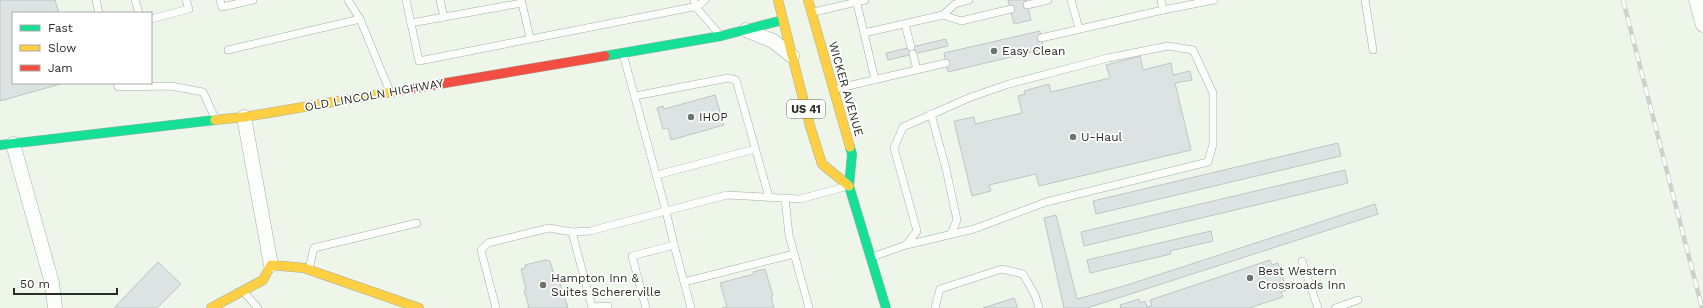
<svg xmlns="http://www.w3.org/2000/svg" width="1703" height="308" viewBox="0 0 1703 308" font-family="'Work Sans',sans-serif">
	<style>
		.building { fill: #dde3e2; stroke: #bfc5c4 }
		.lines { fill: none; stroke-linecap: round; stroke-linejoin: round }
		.lane-casing { stroke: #a6ada3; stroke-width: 8 }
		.street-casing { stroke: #a6ada3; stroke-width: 15 }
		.fast-casing { stroke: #a6ada3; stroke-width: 10 }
		.slow-casing { stroke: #a6ada3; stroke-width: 10 }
		.jam-casing { stroke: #a6ada3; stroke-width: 10 }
		.lane { stroke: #fcfefc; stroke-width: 7 }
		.street { stroke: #fcfefc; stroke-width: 14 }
		.fast { stroke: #16e098; stroke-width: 9 }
		.slow { stroke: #ffcf43; stroke-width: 9 }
		.jam { stroke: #f24e42; stroke-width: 9 }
		.rail-casing { stroke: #ced0cc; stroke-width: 4.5 }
		.rail { stroke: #fff; stroke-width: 3; stroke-dasharray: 9; stroke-linecap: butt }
		.poi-dot { fill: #6d7469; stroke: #fff; stroke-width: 1.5 }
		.labels { text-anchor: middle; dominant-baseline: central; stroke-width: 3.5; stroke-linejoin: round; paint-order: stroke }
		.shield { fill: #fff; stroke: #686d66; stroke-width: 1 }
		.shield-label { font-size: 11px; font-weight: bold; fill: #282e24 }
		.poi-label { font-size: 12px; fill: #282e24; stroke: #fff; text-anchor: start }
		.street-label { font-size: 12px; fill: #282e24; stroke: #fff }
	</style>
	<rect width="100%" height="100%" fill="#edf6e9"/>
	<g class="building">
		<path d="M0 0H55L59 13H13V83H64L0 101Z"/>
		<path d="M1008 0H1026L1031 20 1014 24Z"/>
		<path d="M1040 31 1044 49 948 72 944 53Z"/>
		<path d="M946 39 948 46 888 60 886 53Z"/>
		<path d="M1140 56 1143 70 1171 63 1173 75 1190 71 1192 80 1175 83 1191 150 1039 186 1036 174 989 185 991 191 972 196 954 121 974 117 975 124 1022 113 1018 96 1025 94 1024 91 1049 84 1051 92 1110 78 1106 65Z"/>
		<path d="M715 95 724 125 671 140 668 128 663 129 657 108 663 106 664 109Z"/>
		<path d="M1338 143 1341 156 1096 214 1093 201Z"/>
		<path d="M1345 170 1348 183 1084 246 1081 232Z"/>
		<path d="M1375 204 1378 214 1087 308H1064L1044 218 1056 215 1077 299 1124 286Z"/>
		<path d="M1211 231 1213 241 1170 251 1171 254 1090 273 1087 260Z"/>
		<path d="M545 260 550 261 556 281 559 280 568 308H527L529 307 524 290 526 289 521 269 525 268V265Z"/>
		<path d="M1270 260 1272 265 1278 263 1287 290 1281 292 1283 297 1249 308H1121L1120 305 1139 299 1140 303 1145 301 1147 307 1152 305 1150 300Z"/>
		<path d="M158 262 181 284 157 308H114Z"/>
		<path d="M765 269 773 296 771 297 774 308H722L727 307 720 283 754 274 753 272Z"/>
		<path d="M1014 298 1018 308H983Z"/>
	</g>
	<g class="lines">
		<g class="lane-casing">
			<g id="lane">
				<path d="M96 0 99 13"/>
				<path d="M135 0 139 13"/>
				<path d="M220 0 222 7 253 0"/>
				<path d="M348 0 360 19"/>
				<path d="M406 0 419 61 698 6 705 0"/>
				<path d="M440 0 444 17"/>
				<path d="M694 0 696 7 720 35"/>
				<path d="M856 0 864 33"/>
				<path d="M1071 0 1079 28"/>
				<path d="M1365 0 1373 50"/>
				<path d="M1027 5 1048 0"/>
				<path d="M1163 10 1214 0"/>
				<path d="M814 12 865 0"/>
				<path d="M943 15 961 21 1011 9"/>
				<path d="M151 19 189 9 186 0"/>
				<path d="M411 23 522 3 530 38"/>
				<path d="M905 24 911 47"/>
				<path d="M1041 38 1163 10 1161 0"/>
				<path d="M228 50 360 19 390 92"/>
				<path d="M913 54 917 70"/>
				<path d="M875 80 864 33 943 15 955 4 969 0"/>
				<path d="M117 83 118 87 171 86 203 92 215 118"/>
				<path d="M835 89 946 63"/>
				<path d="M635 96 728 78 736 80 769 197"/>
				<path d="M931 114 946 169 957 220 951 234"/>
				<path d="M657 175 755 149"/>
				<path d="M785 198 789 235 809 308"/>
				<path d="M572 232 592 307 608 306V308"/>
				<path d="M674 245 691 308"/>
				<path d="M872 257 906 245 917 231 894 148 903 127 971 97 1009 84 1108 58 1168 46 1193 50 1213 93V144L1208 162 1046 202 974 229 906 245"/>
				<path d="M1302 261 1318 308"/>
				<path d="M309 269 314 248 417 223"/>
				<path d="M684 282 794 254"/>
				<path d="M243 291 258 308"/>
				<path d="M496 308 481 250 488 243 549 228 572 232 590 231 666 211 623 54"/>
				<path d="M646 308 632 256 674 245 666 211 727 195 800 199 845 187"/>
				<path d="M935 308 940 289 1002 269 1023 274 1035 295 1039 308"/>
				<path d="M1335 308 1358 300"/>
			</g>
		</g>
		<g class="street-casing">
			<g id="street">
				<path d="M1696 0 1703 25"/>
				<path d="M746 30 773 41 792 56"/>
				<path d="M244 117 271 265"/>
				<path d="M13 144 52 283 55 308"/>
			</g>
		</g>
		<g class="fast-casing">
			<g id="fast">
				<path d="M605 56 721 36 783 20"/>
				<path d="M0 145 215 120"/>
				<path d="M850 147 852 154 849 186 886 308"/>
			</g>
		</g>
		<g class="slow-casing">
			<g id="slow">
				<path d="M778 0 810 126 822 164 849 186"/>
				<path d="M808 0 850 147"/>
				<path d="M215 120 244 117 404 90"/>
				<path d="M211 308 263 280 271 265 304 268 419 308"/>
			</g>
		</g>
		<g class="jam-casing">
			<path id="jam" d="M404 90 605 56"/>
		</g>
		<use href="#lane" class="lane"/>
		<use href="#street" class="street"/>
		<use href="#fast" class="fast"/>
		<use href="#slow" class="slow"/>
		<use href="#jam" class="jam"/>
		<g class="rail-casing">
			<path id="rail" d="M1623 0 1702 308"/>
		</g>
		<use href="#rail" class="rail"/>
	</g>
	<g class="poi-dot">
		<circle cx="994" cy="51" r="4"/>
		<circle cx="691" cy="117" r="4"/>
		<circle cx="1073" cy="137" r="4"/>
		<circle cx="1250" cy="278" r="4"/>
		<circle cx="543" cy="285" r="4"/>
	</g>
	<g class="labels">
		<rect class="shield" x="787" y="100" width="38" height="18" rx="3"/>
		<g class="shield-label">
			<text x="806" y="109">US 41</text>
		</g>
		<g class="poi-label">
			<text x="1002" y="51">Easy Clean</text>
			<text x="699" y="117">IHOP</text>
			<text x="1081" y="137">U-Haul</text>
			<text x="1258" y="271">Best Western<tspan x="1258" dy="14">Crossroads Inn</tspan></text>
			<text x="551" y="278">Hampton Inn &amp;<tspan x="551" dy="14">Suites Schererville</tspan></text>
		</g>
		<g class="street-label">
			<text transform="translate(846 89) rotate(74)">WICKER AVENUE</text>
			<text transform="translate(374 95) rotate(-10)">OLD LINCOLN HIGHWAY</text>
		</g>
	</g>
	<rect x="12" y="12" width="140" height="72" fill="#ffffff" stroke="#a9aba7"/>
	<rect x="20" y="25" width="20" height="6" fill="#16e098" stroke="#a9aba7"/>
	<text x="48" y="32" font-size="12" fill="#282e24">Fast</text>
	<rect x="20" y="45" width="20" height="6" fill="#ffcf43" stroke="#a9aba7"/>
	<text x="48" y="52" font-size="12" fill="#282e24">Slow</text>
	<rect x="20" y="65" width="20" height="6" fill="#f24e42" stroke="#a9aba7"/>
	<text x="48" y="72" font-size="12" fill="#282e24">Jam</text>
	<path d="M14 288v6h103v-6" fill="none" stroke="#282e24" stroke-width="2"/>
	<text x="20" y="288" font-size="12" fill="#282e24" stroke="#ffffff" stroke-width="3" paint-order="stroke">50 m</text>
</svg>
